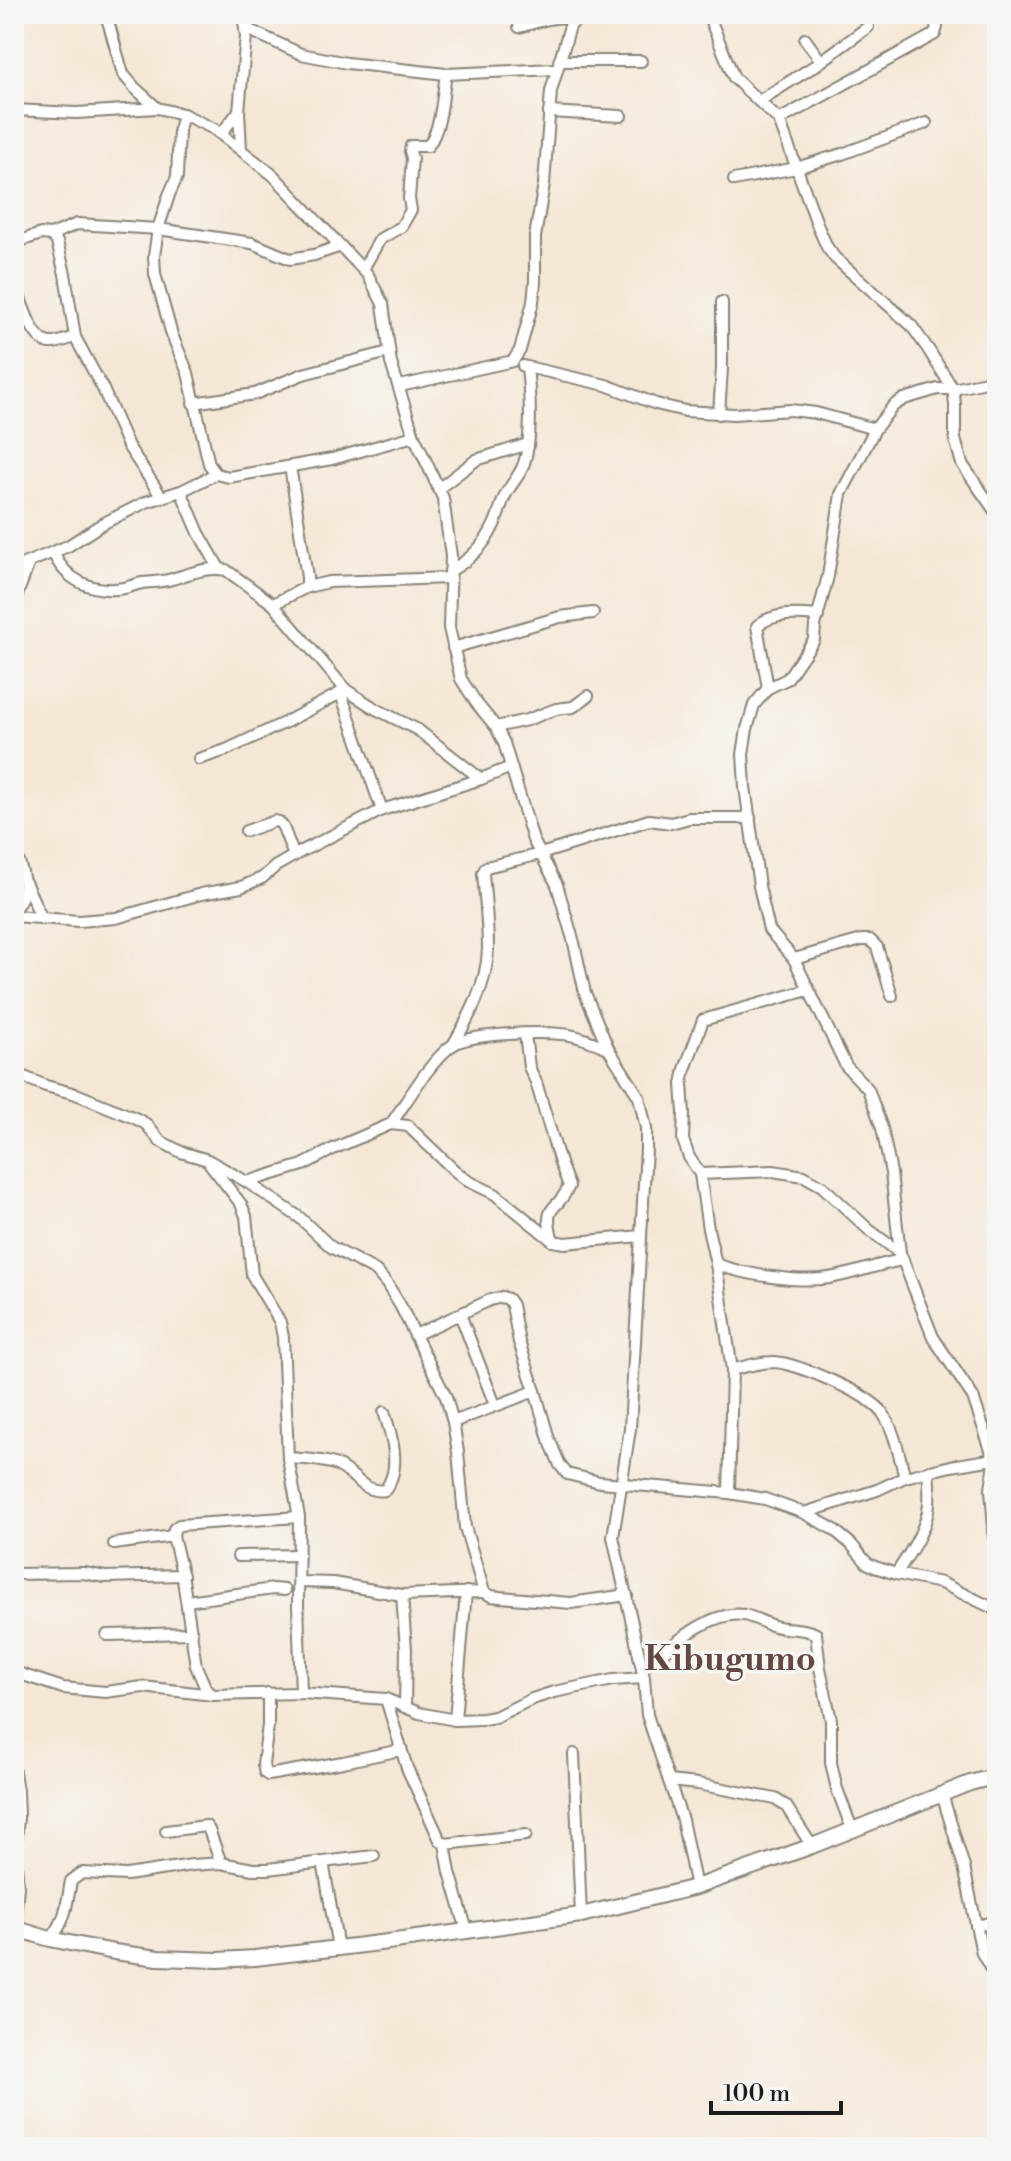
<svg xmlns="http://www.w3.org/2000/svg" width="1011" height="2161" viewBox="0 0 1011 2161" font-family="'Libre Bodoni',serif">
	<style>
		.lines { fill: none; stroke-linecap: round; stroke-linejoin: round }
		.street-casing { stroke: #888278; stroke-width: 14 }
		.secondary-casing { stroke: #888278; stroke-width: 18 }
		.street { stroke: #fff; stroke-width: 10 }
		.secondary { stroke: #fff; stroke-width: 14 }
		.labels { text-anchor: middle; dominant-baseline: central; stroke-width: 7; stroke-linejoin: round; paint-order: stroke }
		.quarter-label { font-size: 34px; font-weight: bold; fill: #634742; stroke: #f6f6f2 }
	</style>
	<rect width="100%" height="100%" fill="#f6f6f2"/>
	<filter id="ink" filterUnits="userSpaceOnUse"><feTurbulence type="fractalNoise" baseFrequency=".0125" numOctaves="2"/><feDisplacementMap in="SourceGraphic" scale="16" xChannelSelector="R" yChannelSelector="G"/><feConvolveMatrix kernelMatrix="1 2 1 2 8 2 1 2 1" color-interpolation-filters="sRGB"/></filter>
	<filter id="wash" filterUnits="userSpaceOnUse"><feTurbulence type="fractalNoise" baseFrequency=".006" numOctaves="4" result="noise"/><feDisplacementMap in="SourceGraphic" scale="32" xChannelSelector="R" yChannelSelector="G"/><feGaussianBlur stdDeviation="1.8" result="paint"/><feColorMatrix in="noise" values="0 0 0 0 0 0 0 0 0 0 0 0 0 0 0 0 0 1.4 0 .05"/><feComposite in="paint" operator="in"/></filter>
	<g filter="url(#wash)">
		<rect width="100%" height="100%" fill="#f5e7d5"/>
	</g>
	<g filter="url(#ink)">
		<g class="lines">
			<g class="street-casing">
				<g id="street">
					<path d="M103 14 108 21 123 74 135 88 157 108 183 114 214 129 273 175 368 275 383 304 391 363 414 436 443 498 451 556 449 628 461 679 477 704 496 727 504 743 533 840 557 885 574 943 585 993 608 1048 639 1097 646 1128V1149L630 1429 613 1537 644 1678 647 1715 682 1820 696 1887"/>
					<path d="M708 14 734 78 779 120 819 229 827 247 835 258 911 325 928 349 953 389 955 404V439L962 464 997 514"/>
					<path d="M519 27C536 23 559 12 575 21"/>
					<path d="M245 28 301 54 347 63 446 74 556 69"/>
					<path d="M805 39 821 61"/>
					<path d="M559 61H641"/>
					<path d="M759 101 816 65 868 27"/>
					<path d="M14 110 76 113 157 108"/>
					<path d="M549 112 621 116"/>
					<path d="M183 114 179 130 177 177 169 195 158 229 154 256 155 274 172 335 188 373 209 464 216 474 229 477 332 459 414 436"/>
					<path d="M779 120 935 34 937 27 931 14"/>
					<path d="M221 134 239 111"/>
					<path d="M241 150 239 111 246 36 243 14"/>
					<path d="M734 180 796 168 842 154 926 123"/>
					<path d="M51 235 77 224 158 229 252 243 290 259 314 255 341 246"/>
					<path d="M14 243 41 234 51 235 57 242 65 274 75 337 103 389 128 446 161 496"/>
					<path d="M363 269 380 239 401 227 411 210 409 199 412 158 410 151 411 146H428C442 127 442 97 446 74"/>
					<path d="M14 273C17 290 30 339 49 343 57 344 67 339 75 337"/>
					<path d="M527 367 606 385 656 404 685 411 734 414 791 410 816 413 875 429"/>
					<path d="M400 386 513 361 520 350 533 302 535 282V237L544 184 551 91 570 26 578 18 587 14"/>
					<path d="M193 403 255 394 303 374 389 352"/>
					<path d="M719 414 722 368V302"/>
					<path d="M290 466 307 577V587"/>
					<path d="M438 489 476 460 528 444"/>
					<path d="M181 491 199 533 219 568"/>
					<path d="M53 552C65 581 93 593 124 588 130 587 136 584 142 583 152 582 162 582 172 579 189 574 208 566 226 570L273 604 346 690 376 709 418 730 481 779"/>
					<path d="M14 568 68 546 102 524 146 502 181 491 216 474"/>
					<path d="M450 571C468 561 484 546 493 527 498 518 500 507 504 498 509 486 519 477 523 466 533 439 530 395 527 367L523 366"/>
					<path d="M14 603 29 563"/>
					<path d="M273 604 307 587 329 582 450 578"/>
					<path d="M453 648 560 617 593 613"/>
					<path d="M768 688 757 626C773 612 799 614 818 616"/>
					<path d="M341 694 382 810"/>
					<path d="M496 727 527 720 556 709 573 707 588 696"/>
					<path d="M199 759 226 750 286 722 346 690"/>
					<path d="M246 831 275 821 279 822 283 827 294 856"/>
					<path d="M14 847C21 869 32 890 14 909"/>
					<path d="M25 882 42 919"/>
					<path d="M14 916 79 921 116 918 201 894 241 887 262 878 276 866 304 850 382 810 481 779 511 767"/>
					<path d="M794 959 862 940H870L877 947 892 996"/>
					<path d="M808 990 703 1020 685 1069 682 1084 684 1113 683 1140 689 1157 700 1174 708 1229 716 1264C744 1275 800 1283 829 1278 855 1274 877 1264 903 1260"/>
					<path d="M525 1034 529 1067 536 1082 560 1163 569 1186C556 1215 542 1201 553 1241"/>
					<path d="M453 1045C470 1016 487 984 488 949 488 924 485 898 483 873L486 867 541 854 649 820 671 823 689 818H750"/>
					<path d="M14 1073 46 1086 76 1094 135 1118 146 1124 160 1141 181 1152 208 1160 247 1182 299 1217 331 1247 376 1271 387 1284 400 1305 446 1397 453 1422 458 1452 465 1527 484 1592 491 1596 500 1597 571 1603 627 1595"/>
					<path d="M391 1124C407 1101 429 1063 451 1046 469 1033 538 1032 561 1034 577 1035 593 1042 608 1048"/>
					<path d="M210 1164 241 1204 246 1216 252 1275 280 1322 283 1337 288 1458 299 1517 298 1605 301 1693"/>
					<path d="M700 1174 773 1171 804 1176 822 1186 868 1229 900 1253"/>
					<path d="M247 1182 303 1165 333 1149 391 1124 408 1126 454 1170 468 1181 495 1194 553 1241 565 1243 641 1236"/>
					<path d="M716 1264 732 1370 729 1493"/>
					<path d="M460 1314 495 1405"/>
					<path d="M415 1335 490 1300 502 1297 508 1299 512 1305 519 1342 535 1391"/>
					<path d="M732 1370C746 1366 760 1362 775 1362 798 1364 869 1394 882 1412 895 1430 899 1456 905 1477"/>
					<path d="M453 1422 535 1391 549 1439 560 1465 567 1474 600 1482 729 1493 765 1499 804 1513 833 1529 851 1544 867 1563 875 1567 896 1574 941 1583 997 1610"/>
					<path d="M996 1456 991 1489 997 1569"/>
					<path d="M288 1458C304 1459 320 1459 334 1464 354 1471 362 1494 385 1490 402 1468 392 1436 384 1412"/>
					<path d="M804 1513 877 1490 905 1477 951 1466 994 1459 973 1397 933 1337 900 1253 891 1173 882 1128 868 1089 846 1066 794 959 769 930 759 886 745 787 743 754 747 729 754 705 768 688 787 679 814 640 815 626 828 576 841 494 875 429 893 406 904 399 938 389H953L986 382H997"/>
					<path d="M173 1536 174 1529 179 1525 299 1517"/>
					<path d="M114 1544 173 1536 182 1573 196 1666 206 1689 213 1695"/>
					<path d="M238 1556 299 1555"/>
					<path d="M14 1574 84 1573 105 1577 183 1575"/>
					<path d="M896 1574C909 1554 927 1529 929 1504 930 1493 929 1482 928 1471"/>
					<path d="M299 1582 333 1583 402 1595 484 1592"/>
					<path d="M402 1595 406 1650 405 1707"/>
					<path d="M187 1601 273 1589 284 1590"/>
					<path d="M107 1635 192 1633"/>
					<path d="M642 1669C668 1650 709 1609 744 1615 754 1617 764 1623 774 1626 787 1630 803 1627 816 1634L820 1668 831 1720V1763L837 1789 852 1829"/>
					<path d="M14 1672 63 1688 105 1692 143 1687 213 1695 301 1693 386 1699 419 1713 455 1720 483 1719 495 1717 532 1699 554 1692 613 1680 644 1678"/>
					<path d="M268 1693V1725L263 1765 265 1773 268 1775 343 1762 401 1750"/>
					<path d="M386 1699 407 1768 440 1840 445 1844 526 1835"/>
					<path d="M455 1720 466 1592"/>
					<path d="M574 1754 581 1915"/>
					<path d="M14 1772 17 1791 18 1817 15 1854 18 1887 14 1926"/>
					<path d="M669 1781 698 1784 775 1799 786 1806 812 1846"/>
					<path d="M942 1794 964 1867 982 1953 997 1980"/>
					<path d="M166 1831 206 1826 209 1830 221 1863"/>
					<path d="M445 1844 450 1872 467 1931"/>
					<path d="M323 1862 374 1856"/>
					<path d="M976 1926 997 1921"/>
					<path d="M50 1939C66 1923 67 1902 71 1881L82 1873 127 1875 192 1865 221 1863 253 1869H268L323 1862 338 1948"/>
				</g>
			</g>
			<g class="secondary-casing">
				<path id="secondary" d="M14 1928 50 1939 114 1952 158 1958 218 1960 255 1958 388 1942 581 1915 696 1887 812 1846 970 1783 997 1776"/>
			</g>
			<use href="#street" class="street"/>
			<use href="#secondary" class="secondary"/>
		</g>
	</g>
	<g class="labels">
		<g class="quarter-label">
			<text x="730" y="1660">Kibugumo</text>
		</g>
	</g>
	<rect width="1011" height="2161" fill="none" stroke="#f6f6f2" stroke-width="48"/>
	<path d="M711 2101v12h130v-12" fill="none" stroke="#1c1c1c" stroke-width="4"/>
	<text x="723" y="2101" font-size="24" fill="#1c1c1c" stroke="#f6f6f2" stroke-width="6" paint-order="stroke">100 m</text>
</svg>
